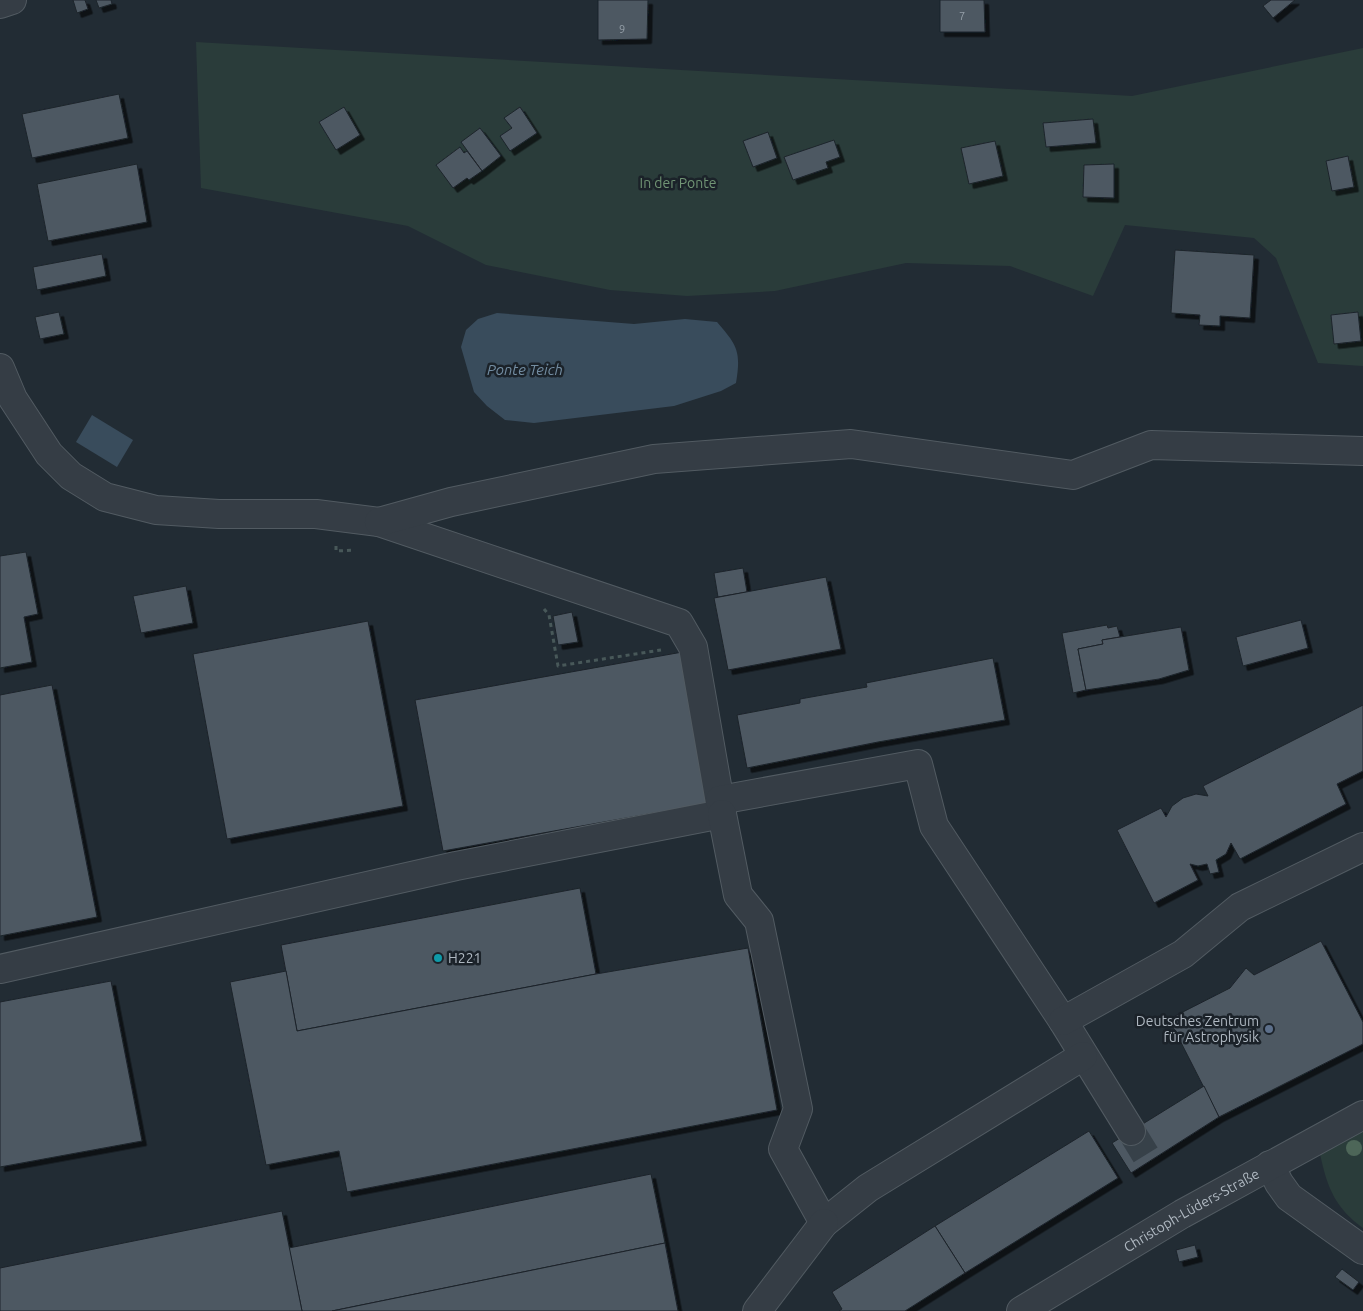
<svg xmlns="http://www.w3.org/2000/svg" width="1363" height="1311" viewBox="0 0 1363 1311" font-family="Ubuntu,sans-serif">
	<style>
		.green { fill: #2a3c3a }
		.water { fill: #394c5c }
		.building { fill: #4d5862; stroke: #1d242b; filter: url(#shadow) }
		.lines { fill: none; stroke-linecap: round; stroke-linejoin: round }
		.minor-tunnel { stroke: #374149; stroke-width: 28; stroke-dasharray: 28 14; stroke-linecap: butt }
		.minor-casing { stroke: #525b62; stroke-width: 30 }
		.path { stroke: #485859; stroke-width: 3; stroke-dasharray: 4 4; stroke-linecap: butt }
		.minor { stroke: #353d45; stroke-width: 28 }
		.tree { fill: #4d6658 }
		.culture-dot { fill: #0f9aa8; stroke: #1b2229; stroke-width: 2 }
		.service-dot { fill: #5c6f8a; stroke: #1b2229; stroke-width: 2 }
		.labels { text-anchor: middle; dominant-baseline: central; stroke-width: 5; stroke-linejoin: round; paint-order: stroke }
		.number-label { font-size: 11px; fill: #96a0a9 }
		.park-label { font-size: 14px; fill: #719575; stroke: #1b2229 }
		.poi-label { font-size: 14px; fill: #afb8c1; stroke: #1b2229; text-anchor: start }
		.street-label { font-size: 14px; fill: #afb8c1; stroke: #1b2229 }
		.water-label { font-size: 15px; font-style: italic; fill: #738da2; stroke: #1b2229 }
	</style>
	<defs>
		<filter id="shadow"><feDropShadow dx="4.5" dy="4.5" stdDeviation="0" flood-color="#0009"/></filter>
	</defs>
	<rect width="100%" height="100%" fill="#222c34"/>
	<g class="green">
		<path d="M196 42 1132 96 1363 48V366L1318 363 1276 258 1254 238 1125 225 1093 296 1010 266 906 263 775 291 687 296 610 290 486 265 408 226 201 188Z"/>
		<path d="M1363 1124V1228C1335 1208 1327 1187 1320 1154Z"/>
	</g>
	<g class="water">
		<path d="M497 313 634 324 685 319 717 322C738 346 741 352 736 383L721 391 674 406 534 423 505 420 487 406 474 392 461 347 466 330 478 319Z"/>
		<path d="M92 415 133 440 117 467 76 442Z"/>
	</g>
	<g class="building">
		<path d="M73 0H85L88 9 77 13Z"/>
		<path d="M96 0H111L112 4 99 8Z"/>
		<path d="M598 0H648L647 39 598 40Z"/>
		<path d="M940 0H984L985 32H940Z"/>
		<path d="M1271 0H1295L1273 18 1263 6Z"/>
		<path d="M119 94 128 138 32 158 22 114Z"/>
		<path d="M344 107 360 135 336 150 319 122Z"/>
		<path d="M520 107 537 133 510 151 500 136 512 128 504 118Z"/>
		<path d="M1093 119 1096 143 1046 147 1043 123Z"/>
		<path d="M480 128 501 156 482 171 461 142Z"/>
		<path d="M768 132 777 158 753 167 743 141Z"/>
		<path d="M834 140 840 157 826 162 828 168 793 180 784 157Z"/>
		<path d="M995 141 1003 176 969 184 961 148Z"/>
		<path d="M460 147 464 153 467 151 482 171 469 180 467 178 453 188 436 165Z"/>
		<path d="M1348 156 1354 187 1332 191 1326 161Z"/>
		<path d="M137 164 147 222 48 241 37 184Z"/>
		<path d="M1114 164V198L1083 197 1084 165Z"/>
		<path d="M1175 250 1254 255 1250 318 1220 316V326L1199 325 1200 315 1171 313Z"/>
		<path d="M102 254 106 276 37 290 33 267Z"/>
		<path d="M59 312 64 334 40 339 35 317Z"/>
		<path d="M1358 312 1361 341 1334 344 1331 315Z"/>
		<path d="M26 552 38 614 24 617 32 662 0 668V556Z"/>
		<path d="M743 568 747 592 718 597 714 573Z"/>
		<path d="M826 577 841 649 728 670 714 598Z"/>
		<path d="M186 586 193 623 141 633 133 596Z"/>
		<path d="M572 612 578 642 558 645 553 616Z"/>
		<path d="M1301 620 1308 648 1243 666 1236 637Z"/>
		<path d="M368 621 403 806 227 839 193 654Z"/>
		<path d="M1107 625 1108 628 1117 626 1120 637 1102 640 1103 644 1078 649 1086 690 1073 693 1062 633Z"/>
		<path d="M1181 627 1189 670 1159 679 1086 690 1078 649 1103 644 1102 640Z"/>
		<path d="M688 651 715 802 443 851 415 700Z"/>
		<path d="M993 658 1005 720 878 742 747 768 737 715 800 703V699L867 687 866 683Z"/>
		<path d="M52 685 97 917 0 936V695Z"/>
		<path d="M1363 705V771L1337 784 1346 804 1240 859 1231 843 1226 854 1216 860 1219 872 1210 874 1207 864 1198 866 1190 864 1198 880 1154 903 1117 830 1161 808 1166 817 1172 806 1183 798 1196 794 1208 796 1203 786Z"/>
		<path d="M580 888 596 974 297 1031 281 945Z"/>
		<path d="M1321 941 1363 1022V1044L1219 1117 1169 1019 1230 988 1246 968 1254 975Z"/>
		<path d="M748 948 777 1110 347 1192 339 1151 266 1165 230 982 286 971 297 1031 596 974Z"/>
		<path d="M111 981 142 1141 0 1167V1002Z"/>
		<path d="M1204 1086 1219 1117 1131 1173 1112 1143Z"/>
		<path d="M1089 1131 1118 1178 965 1273 935 1226Z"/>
		<path d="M651 1174 665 1243 332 1311H302L289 1248Z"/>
		<path d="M282 1211 302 1311H0V1268Z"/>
		<path d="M935 1226 965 1273 905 1311H839L842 1309 832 1292Z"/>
		<path d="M665 1243 678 1311H332Z"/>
		<path d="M1195 1245 1198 1257 1179 1262 1176 1250Z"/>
		<path d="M1342 1269 1359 1282 1353 1290 1335 1277Z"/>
	</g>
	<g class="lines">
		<path class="minor-tunnel" d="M1131 1131 1150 1162"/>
		<g class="minor-casing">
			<g id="minor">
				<path d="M0 4 12 0"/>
				<path d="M0 368 13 399 49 454 71 476 105 497 156 510 219 514H316L379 522 679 623 693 647 722 814 456 866 0 969"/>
				<path d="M379 522 451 502 654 459 851 444 1073 475 1151 445 1363 451"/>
				<path d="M720 800 918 764 934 826 1063 1021 1131 1131"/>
				<path d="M722 814 738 895 759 921 798 1109 783 1149 824 1223 868 1188 1083 1056"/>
				<path d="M1063 1021 1183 954 1240 907 1363 847"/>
				<path d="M1270 1165 1279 1183 1289 1197 1363 1250"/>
				<path d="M757 1311 824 1223"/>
				<path id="s1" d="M1021 1311 1182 1214 1363 1115"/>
			</g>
		</g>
		<g class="path">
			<path d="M336 546V551L355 550"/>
			<path d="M544 609 549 615 558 666 661 650"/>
		</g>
		<use href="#minor" class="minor"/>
	</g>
	<circle class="tree" cx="1354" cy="1148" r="8"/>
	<circle class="culture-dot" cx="438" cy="958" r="5"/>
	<circle class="service-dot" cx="1269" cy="1029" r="5"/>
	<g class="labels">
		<g class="number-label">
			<text x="962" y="16">7</text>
			<text x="622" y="29">9</text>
		</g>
		<g class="park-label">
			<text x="678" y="183">In der Ponte</text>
		</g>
		<g class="poi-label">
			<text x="448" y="958">H221</text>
			<text x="1259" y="1021" text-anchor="end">Deutsches Zentrum<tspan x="1259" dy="16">für Astrophysik</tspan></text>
		</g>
		<g class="street-label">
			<text stroke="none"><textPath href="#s1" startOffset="198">Christoph-Lüders-Straße</textPath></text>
		</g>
		<g class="water-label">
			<text x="525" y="369">Ponte Teich</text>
		</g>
	</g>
</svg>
